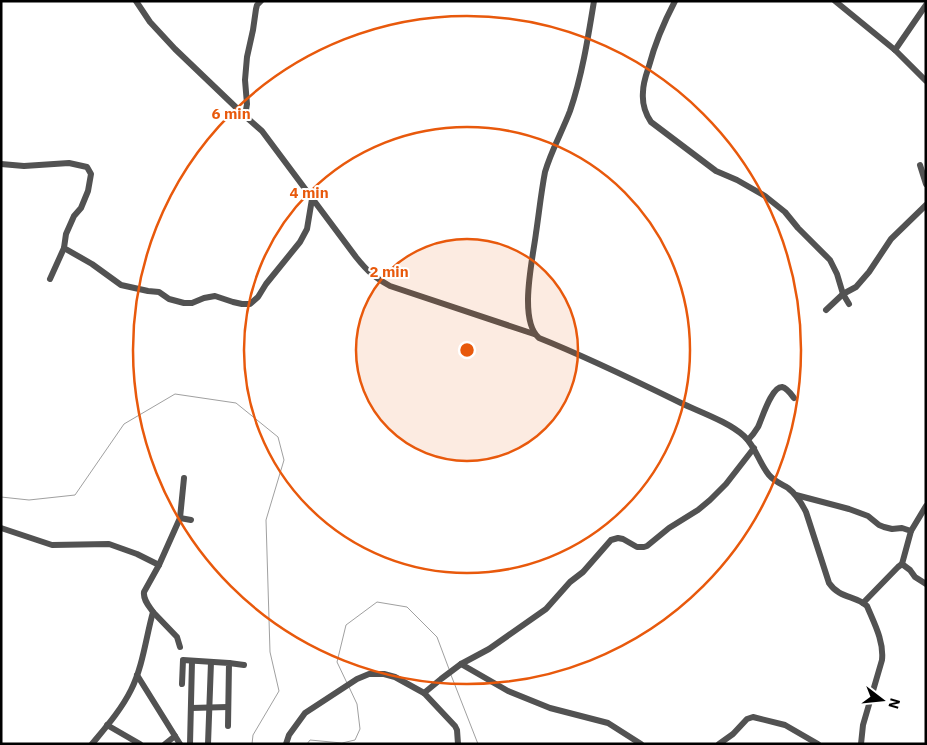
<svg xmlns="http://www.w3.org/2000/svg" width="927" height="745" viewBox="0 0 927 745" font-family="'IBM Plex Sans',sans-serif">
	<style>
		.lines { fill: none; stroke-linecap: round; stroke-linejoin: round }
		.stream { stroke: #a0a0a0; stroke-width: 1 }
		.minor { stroke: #525252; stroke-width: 6 }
		.ring { fill: none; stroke: #e8590c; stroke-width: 2.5 }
		.centre { fill: #e8590c; stroke: #fff; stroke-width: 2.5 }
		.ring-label { font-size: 15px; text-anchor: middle; font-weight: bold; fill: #e8590c; stroke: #fff; stroke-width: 4; stroke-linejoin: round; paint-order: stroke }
	</style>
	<rect width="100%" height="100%" fill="#fff"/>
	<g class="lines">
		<g class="stream">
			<path d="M1 497 29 500 75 495 124 424 175 394 236 403 278 437 284 460 266 520 270 652 279 691 253 735 252 744"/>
			<path d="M451 675 478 744"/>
			<path d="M347 683 337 662 346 625 377 602 407 607 437 637 449 669"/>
			<path d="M307 744 310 740 342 743 355 740 360 729 357 704 349 687"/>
		</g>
		<g class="minor">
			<path d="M136 1 150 22 175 49 245 116 247 104 245 80 247 57 253 30 256 9 257 5 261 1"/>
			<path d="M594 1C588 38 582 76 570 111 562 132 551 151 545 172 541 193 539 213 536 233 533 258 518 320 539 338 587 357 634 380 681 403 700 412 729 422 744 436 756 447 759 463 769 475 774 481 781 484 788 488 796 494 801 502 806 512L829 583C840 599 855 595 867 606 874 623 884 641 882 660L863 725 861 744"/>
			<path d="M675 1C664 22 655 43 649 66 646 75 643 83 643 92 642 103 645 113 651 122L708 165 716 171 737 180 765 196 785 212 798 228 830 260 837 274 843 294 849 304"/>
			<path d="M835 1 895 50 926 81"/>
			<path d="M895 50 926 5"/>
			<path d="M245 116 262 131 356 257C368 272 374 277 390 286L534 334"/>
			<path d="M1 164 24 166 69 163 87 167 91 174 88 191 81 208 74 216 66 234 64 248 92 264 121 285 148 291 159 292 169 299 184 303H192L204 298 215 296 233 302 242 304H250L258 297 266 284 300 242 307 229 312 199"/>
			<path d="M920 165 926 184"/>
			<path d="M50 279 64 248"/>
			<path d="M826 310 843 294 856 287 869 272 891 239 926 205"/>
			<path d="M748 440C752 436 755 432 758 427 762 419 771 387 782 387 787 388 791 394 794 398"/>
			<path d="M796 495 849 509 868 516 879 525 884 527 892 529 902 528 911 531 902 564 910 570 915 577 926 584"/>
			<path d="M180 518 191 520"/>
			<path d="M1 528 52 545 109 544 137 554 159 565 144 592C143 600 149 606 153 612 146 637 143 666 131 690 121 710 106 727 92 744"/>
			<path d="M911 531 926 506"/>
			<path d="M159 565 180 518 184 478"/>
			<path d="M863 603 898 567 902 564"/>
			<path d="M153 612 177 637 180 647"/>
			<path d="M229 663 244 665"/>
			<path d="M461 664 508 691 550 708 608 723 641 744"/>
			<path d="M137 675 175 736 165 744"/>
			<path d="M182 684 183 660 229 663 228 726"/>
			<path d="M424 693 455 726 457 730 458 744"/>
			<path d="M191 708 228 707"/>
			<path d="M107 725 140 744"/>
			<path d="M175 736 180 744"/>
			<path d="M190 744 192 661"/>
			<path d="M208 744 211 662"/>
			<path d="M286 744 289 735 305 713 357 679 369 674H384L395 677 424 693 441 679 461 664 489 649 546 609 570 582 583 572 611 540 618 538 623 539 637 547H644L647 546 669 528 698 510 710 500 726 484 754 448"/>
			<path d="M719 744 733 734 747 719 753 717 785 725 818 744"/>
		</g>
	</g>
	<circle cx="467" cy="350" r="111" fill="#e8590c" fill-opacity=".12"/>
	<g class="ring">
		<circle cx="467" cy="350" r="111"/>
		<circle cx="467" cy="350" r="223"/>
		<circle cx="467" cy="350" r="334"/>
	</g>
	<circle cx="467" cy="350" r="8" class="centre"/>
	<g class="ring-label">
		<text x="231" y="119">6 min</text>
		<text x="309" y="198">4 min</text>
		<text x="389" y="277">2 min</text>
	</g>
	<rect width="927" height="745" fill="none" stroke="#000000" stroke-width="5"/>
	<g transform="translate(882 700) rotate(106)" stroke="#ffffff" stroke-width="4" paint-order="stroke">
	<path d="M0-4L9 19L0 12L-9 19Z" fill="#000000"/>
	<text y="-8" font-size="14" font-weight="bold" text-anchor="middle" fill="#000000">N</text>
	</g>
</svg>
